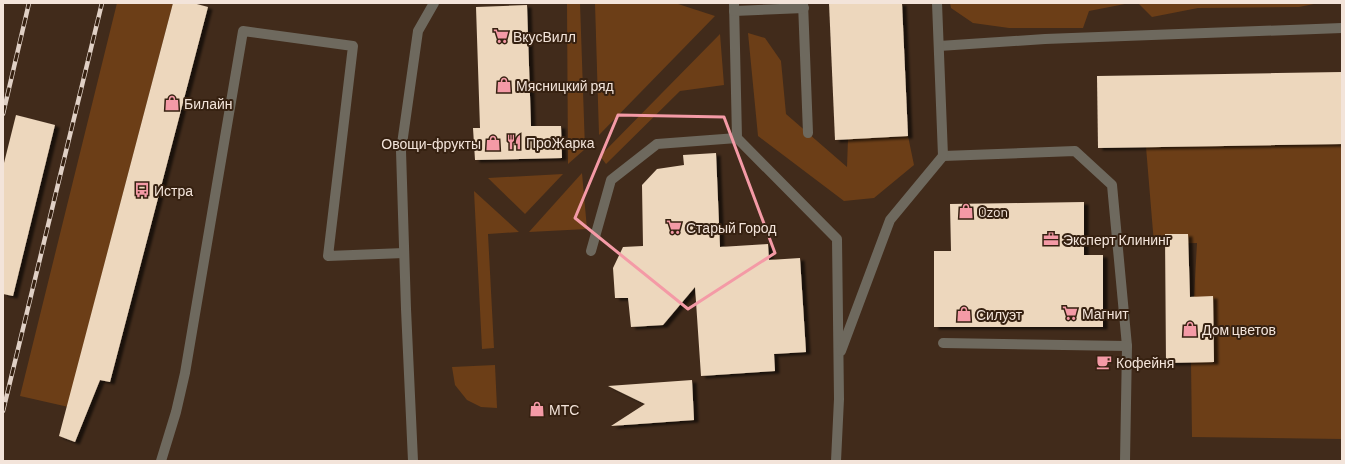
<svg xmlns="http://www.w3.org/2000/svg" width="1345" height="464" viewBox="0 0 1345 464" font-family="Barlow,sans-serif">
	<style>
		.green { fill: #6c3e17 }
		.building { fill: #edd7bd; filter: url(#shadow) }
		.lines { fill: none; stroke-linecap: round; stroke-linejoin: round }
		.minor { stroke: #6e695e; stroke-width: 10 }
		.rail-casing { stroke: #e0d0c5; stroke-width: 4.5 }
		.rail { stroke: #362111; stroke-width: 3; stroke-dasharray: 9; stroke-linecap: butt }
		.marked { fill: none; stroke: #f49aa6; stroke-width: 3; stroke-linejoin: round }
		.labels { text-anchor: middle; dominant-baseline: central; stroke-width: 4; stroke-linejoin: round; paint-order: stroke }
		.poi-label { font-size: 14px; fill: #f3e4da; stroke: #362111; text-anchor: start }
	</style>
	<defs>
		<filter id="shadow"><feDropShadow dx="4.5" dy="2.5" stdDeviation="1" flood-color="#0009"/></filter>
	</defs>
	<rect width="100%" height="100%" fill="#412b1b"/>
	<g class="green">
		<path d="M117 3H173L76 373 73 408 20 396Z"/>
		<path d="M567 3H580L585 149 568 164Z"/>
		<path d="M595 3H675L715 16 599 135Z"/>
		<path d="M950 3H1130L1089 11 1083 28H1009L973 23 951 8Z"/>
		<path d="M1138 3H1319L1299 7 1198 8 1152 17Z"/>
		<path d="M748 33 765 38 781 61 786 114 847 167 848 139 908 136 914 165 874 198 844 201 758 136Z"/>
		<path d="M720 34 724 85 680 91 606 164 600 156Z"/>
		<path d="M1342 144V439L1192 437 1191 362H1214L1213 297H1194L1197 243 1154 244 1146 147Z"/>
		<path d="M582 173 587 229 529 232Z"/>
		<path d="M563 174 525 214 488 178Z"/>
		<path d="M474 191 519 232 488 234 494 348 482 349Z"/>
		<path d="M495 365 497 408 481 407 467 400 455 385 452 367Z"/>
	</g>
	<g class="building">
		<path d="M173 3H193L208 7 110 382 100 380 75 442 59 436Z"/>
		<path d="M829 3H902L908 136 835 140Z"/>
		<path d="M527 5 531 126H561L562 158 475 160 473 128H480L476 7Z"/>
		<path d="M1342 72V144L1098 148 1097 76Z"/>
		<path d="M16 115 55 125 13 296 3 294V167Z"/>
		<path d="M716 153 720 247 768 244 769 260 800 258 806 352 774 354 775 371 701 376 695 287 663 325 631 327 628 298H615L613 268 623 247 643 246 642 185 657 169 684 165 683 155Z"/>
		<path d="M1084 202V255H1103V327H934V251H951L950 204Z"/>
		<path d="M1165 234H1188L1190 297 1213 296 1214 362 1166 363Z"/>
		<path d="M692 380 694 420 611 426 645 404 608 386Z"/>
	</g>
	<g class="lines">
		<g class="minor">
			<path d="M734 3 737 138 837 239 839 399 836 461"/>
			<path d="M803 3 808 133"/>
			<path d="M734 11 804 8"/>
			<path d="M939 46 1045 39 1342 28"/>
			<path d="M943 156 1075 151 1112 185 1127 346 1125 461"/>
			<path d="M591 251 611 180 657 144 737 138"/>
			<path d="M943 343 1127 346"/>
			<path d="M841 351 890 220 943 156 937 3"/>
			<path d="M161 461 176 412 185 373 243 31 353 46 328 256 404 253"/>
			<path d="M413 461 406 309 401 151 418 31 434 3"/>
		</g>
		<g class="rail-casing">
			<g id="rail">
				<path d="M3 114 29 3"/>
				<path d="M3 411 102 3"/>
			</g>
		</g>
		<use href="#rail" class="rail"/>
	</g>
	<path class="marked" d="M618 115 724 117 775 253 688 309 575 218Z"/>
	<defs>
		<g id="supermarket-bare" transform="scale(1.2)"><path d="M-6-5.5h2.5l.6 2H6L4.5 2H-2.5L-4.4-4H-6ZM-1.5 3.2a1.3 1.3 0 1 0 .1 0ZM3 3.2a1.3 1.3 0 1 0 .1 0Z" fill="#f49aa6" stroke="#362111" stroke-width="2.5" paint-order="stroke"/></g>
		<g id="shop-bare" transform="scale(1.2)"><path d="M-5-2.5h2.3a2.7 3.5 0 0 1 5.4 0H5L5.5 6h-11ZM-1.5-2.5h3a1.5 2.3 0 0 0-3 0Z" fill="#f49aa6" stroke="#362111" stroke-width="2.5" paint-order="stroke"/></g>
		<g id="restaurant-bare" transform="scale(1.2)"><path d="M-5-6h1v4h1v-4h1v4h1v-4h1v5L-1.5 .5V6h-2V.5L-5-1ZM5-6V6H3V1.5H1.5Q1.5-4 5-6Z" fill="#f49aa6" stroke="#362111" stroke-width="2.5" paint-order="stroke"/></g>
		<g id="bus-bare" transform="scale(1.2)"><path d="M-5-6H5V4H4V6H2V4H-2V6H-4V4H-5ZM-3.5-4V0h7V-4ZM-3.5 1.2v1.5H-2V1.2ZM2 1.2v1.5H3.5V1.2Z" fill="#f49aa6" stroke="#362111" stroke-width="2.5" paint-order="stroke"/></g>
		<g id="office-bare" transform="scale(1.2)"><path d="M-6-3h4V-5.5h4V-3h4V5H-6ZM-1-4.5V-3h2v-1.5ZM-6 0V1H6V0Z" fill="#f49aa6" stroke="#362111" stroke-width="2.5" paint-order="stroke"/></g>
		<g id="cafe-bare" transform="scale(1.2)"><path d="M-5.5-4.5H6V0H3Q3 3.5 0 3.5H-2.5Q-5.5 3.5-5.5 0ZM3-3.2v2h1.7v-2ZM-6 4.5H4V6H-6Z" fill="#f49aa6" stroke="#362111" stroke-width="2.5" paint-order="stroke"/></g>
	</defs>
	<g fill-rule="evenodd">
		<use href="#supermarket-bare" x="501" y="36"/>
		<use href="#shop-bare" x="504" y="85"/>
		<use href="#shop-bare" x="172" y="103"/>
		<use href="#restaurant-bare" x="514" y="142"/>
		<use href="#shop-bare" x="493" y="143"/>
		<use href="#bus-bare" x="142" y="190"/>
		<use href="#shop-bare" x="966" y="211"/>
		<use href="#supermarket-bare" x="674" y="227"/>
		<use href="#office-bare" x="1051" y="239"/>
		<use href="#supermarket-bare" x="1070" y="313"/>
		<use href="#shop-bare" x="964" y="314"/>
		<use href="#shop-bare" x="1190" y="329"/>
		<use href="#cafe-bare" x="1104" y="362"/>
		<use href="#shop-bare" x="537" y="409"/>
	</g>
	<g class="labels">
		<g class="poi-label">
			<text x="513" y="36">ВкусВилл</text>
			<text x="516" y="85">Мясницкий ряд</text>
			<text x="184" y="103">Билайн</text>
			<text x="526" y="142">ПроЖарка</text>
			<text x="481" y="143" text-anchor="end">Овощи-фрукты</text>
			<text x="154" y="190">Истра</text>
			<text x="978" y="211">Ozon</text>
			<text x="686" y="227">Старый Город</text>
			<text x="1063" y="239">Эксперт Клининг</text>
			<text x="1082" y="313">Магнит</text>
			<text x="976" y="314">Силуэт</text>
			<text x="1202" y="329">Дом цветов</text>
			<text x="1116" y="362">Кофейня</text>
			<text x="549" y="409">МТС</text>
		</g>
	</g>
	<rect width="1345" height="464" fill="none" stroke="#f3e4da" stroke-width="8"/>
</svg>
